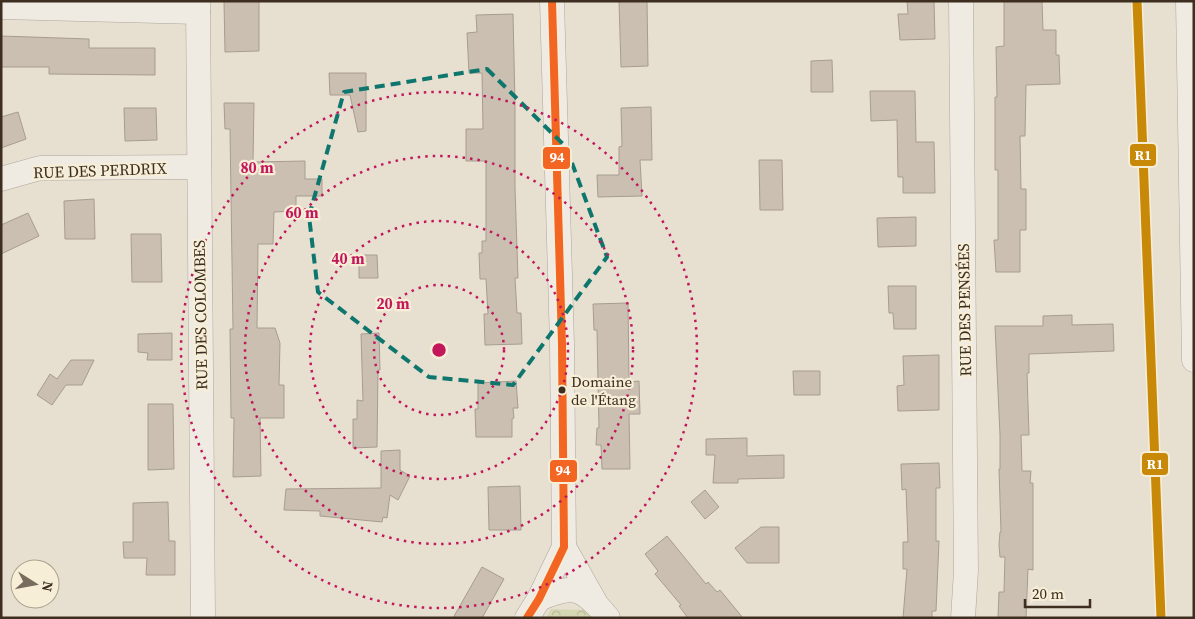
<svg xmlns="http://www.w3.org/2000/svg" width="1195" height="619" viewBox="0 0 1195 619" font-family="'Source Serif 4',serif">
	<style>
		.forest { fill: url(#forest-crowns) }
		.building { fill: #cbbfb2; stroke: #a89c90 }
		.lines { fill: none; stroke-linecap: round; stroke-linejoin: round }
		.street-casing { stroke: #ada599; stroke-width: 25 }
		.street { stroke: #efebe3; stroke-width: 24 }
		.bus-1-casing { stroke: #f7eed8; stroke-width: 11 }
		.bus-1 { stroke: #f26522; stroke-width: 8 }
		.rail-1-casing { stroke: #f7eed8; stroke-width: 12 }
		.rail-1 { stroke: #c88808; stroke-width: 9 }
		.marked { fill: none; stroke: #0f766e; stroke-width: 4; stroke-dasharray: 10 6; stroke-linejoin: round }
		.ring { fill: none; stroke: #c2185b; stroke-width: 2.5; stroke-dasharray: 2.5 5 }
		.bus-dot { fill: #3d2e20; stroke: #f7eed8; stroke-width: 2 }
		.labels { text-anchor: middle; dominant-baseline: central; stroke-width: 4.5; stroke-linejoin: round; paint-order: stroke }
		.bus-label { font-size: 15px; fill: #3d2e20; stroke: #f7eed8; text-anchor: start }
		.street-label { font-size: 16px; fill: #3d2e20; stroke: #f7eed8 }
		.centre { fill: #c2185b; stroke: #f7eed8; stroke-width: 2.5 }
		.ring-label { font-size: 15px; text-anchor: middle; font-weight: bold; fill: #c2185b; stroke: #f7eed8; stroke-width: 4.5; stroke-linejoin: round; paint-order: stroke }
		.line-badge { stroke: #f7eed8; stroke-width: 2 }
		.badge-label { font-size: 14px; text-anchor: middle; font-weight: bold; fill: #fff }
	</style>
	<defs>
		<pattern id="forest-crowns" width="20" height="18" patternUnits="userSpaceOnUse" patternTransform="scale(1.25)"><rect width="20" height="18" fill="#d6d7b3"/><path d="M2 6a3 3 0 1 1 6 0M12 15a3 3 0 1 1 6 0" fill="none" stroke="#b9b99a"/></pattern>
	</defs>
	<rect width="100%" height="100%" fill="#e7e0d1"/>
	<path class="forest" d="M551 609 588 610 594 618H546Z"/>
	<g class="building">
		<path d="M224 1H259V51L225 52Z"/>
		<path d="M619 1H647L648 66 621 67Z"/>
		<path d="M907 1H934L935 39 900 40 898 14H908Z"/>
		<path d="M1004 1H1042L1043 30H1056V55H1059L1060 84 1026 85 1025 136H1020L1021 189H1026V230H1020V272H996L994 240H998V170H995V97H997L996 47 1004 46Z"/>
		<path d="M513 14 515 104V188L518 278H515L517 313H521L522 344 485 345 484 314H488L486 279H480L479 253H482V241H486V161H466V129H483L482 73H469L467 33 477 32 476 15Z"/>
		<path d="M1 36 89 39V48H155V75L49 74V67H1Z"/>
		<path d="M832 60 833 92H811V61Z"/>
		<path d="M329 73H366V131L358 132 350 95H330Z"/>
		<path d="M870 91H915L916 142H934L935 193H903V177H898L897 120 871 121Z"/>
		<path d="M224 103H254L253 162 305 161V179H322V196H296V211L274 212 273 244H258L257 328H275L280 343 279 385H284V418H260L261 476 233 477 234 418H231L230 329H233L230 129H225Z"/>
		<path d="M651 107 652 160H640L642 196 598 197 597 175H619V147L622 146 621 108Z"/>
		<path d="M124 108H156L157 140 125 141Z"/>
		<path d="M18 112 26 139 1 148V117Z"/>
		<path d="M759 160H782L783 210H760Z"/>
		<path d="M94 199 95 239H65L64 201Z"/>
		<path d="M28 213 39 236 1 254V225Z"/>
		<path d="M916 217V246L878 247 877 218Z"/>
		<path d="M131 234H161L162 282H132Z"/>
		<path d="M359 255H377L378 278H359Z"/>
		<path d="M888 286H916V329H894L893 313H889Z"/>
		<path d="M628 303 629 382 639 381 640 414H629L630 469H602L601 445H596L597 428H599L598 382 597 330H594L593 304Z"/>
		<path d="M1072 315V325L1113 324 1114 351 1029 354V373H1027L1029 435H1021L1022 471H1031L1030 483H1033V570L1028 569 1026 618H998L999 592H1004L1005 557H1000L999 545 1000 532H1001L999 469H1000V435L995 326H1043V316Z"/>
		<path d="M172 333V360H147L148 353 138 352V334Z"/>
		<path d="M379 333 380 370H378L377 447 353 448V419H357V400L363 401 361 334Z"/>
		<path d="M939 355V410L898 411 897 386 904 385 903 356Z"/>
		<path d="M71 360H94L82 385H66L52 405 37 395 50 374 57 379Z"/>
		<path d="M793 371H820V395H794Z"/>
		<path d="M516 381 518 408H513L514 418 512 419V437H476L475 409H478V383Z"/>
		<path d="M148 404H173L174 469 148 470Z"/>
		<path d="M747 438V456L784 455V478L738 479V483H713L715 455H706V439Z"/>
		<path d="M400 450V470L410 476 398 500 390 495 387 518 383 517 382 522 320 516V511L284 510 286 489 381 488V451Z"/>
		<path d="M939 463 940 488H936V541H939L936 611H932V618H903L907 569H903V542H908L906 489 902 490 901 464Z"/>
		<path d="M520 486 521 530H489L488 487Z"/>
		<path d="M705 490 719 507 705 519 691 502Z"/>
		<path d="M168 502 169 541H175V575H146L147 558H124L123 542H133V503Z"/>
		<path d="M761 527H779V563H747L735 548Z"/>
		<path d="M667 536 706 584 708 582 717 592 720 590 743 618H688L679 606 681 605 655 574 658 571 645 554Z"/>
		<path d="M482 567 504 579 482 618H453Z"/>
	</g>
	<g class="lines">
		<g class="street-casing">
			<g id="street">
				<path d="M198 1 203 618"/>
				<path d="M961 1 966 571 963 618"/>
				<path d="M1188 1 1194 360"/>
				<path d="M1 7 198 12"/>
				<path d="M1 179 40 168 199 167"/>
				<path d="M564 547 595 602"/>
				<path d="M539 599C575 583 583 588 608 618"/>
				<path d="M527 618 539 599 564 547 562 344 552 1"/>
			</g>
		</g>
		<use href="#street" class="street"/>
		<g class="bus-1-casing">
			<path id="bus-1" d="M527 618 539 599 564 547 562 344 552 1"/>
		</g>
		<use href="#bus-1" class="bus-1"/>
		<g class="rail-1-casing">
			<path id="rail-1" d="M1137 1 1161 618"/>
		</g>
		<use href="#rail-1" class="rail-1"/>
	</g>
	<path class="marked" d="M487 69 566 147 607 257 513 385 429 377 318 292 309 216 344 92Z"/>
	<g class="ring">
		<circle cx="439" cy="350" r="65"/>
		<circle cx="439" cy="350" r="129"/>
		<circle cx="439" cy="350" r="194"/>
		<circle cx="439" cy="350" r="258"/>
	</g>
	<circle class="bus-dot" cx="562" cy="390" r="4.5"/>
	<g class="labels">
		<g class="bus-label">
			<text x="571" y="381">Domaine<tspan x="571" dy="18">de l'Étang</tspan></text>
		</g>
		<g class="street-label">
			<text transform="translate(100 170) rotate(-2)">RUE DES PERDRIX</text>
			<text transform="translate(964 310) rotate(-91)">RUE DES PENSÉES</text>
			<text transform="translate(200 315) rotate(-91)">RUE DES COLOMBES</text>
		</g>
	</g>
	<circle cx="439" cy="350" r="8" class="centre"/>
	<g class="ring-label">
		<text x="257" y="173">80 m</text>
		<text x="302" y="218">60 m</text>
		<text x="348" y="264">40 m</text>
		<text x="393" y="309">20 m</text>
	</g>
	<g class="line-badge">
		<rect x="1129" y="143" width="28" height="24" rx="5" fill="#c88808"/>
		<rect x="542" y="146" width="29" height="24" rx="5" fill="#f26522"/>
		<rect x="1141" y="452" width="28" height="24" rx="5" fill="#c88808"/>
		<rect x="549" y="459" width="29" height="24" rx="5" fill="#f26522"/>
	</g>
	<g class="badge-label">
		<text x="1143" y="160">R1</text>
		<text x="557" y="162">94</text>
		<text x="1155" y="469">R1</text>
		<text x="563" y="475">94</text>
	</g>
	<rect width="1195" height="619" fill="none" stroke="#3d2e20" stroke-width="5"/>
	<g transform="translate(35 584) rotate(101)"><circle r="24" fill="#f7eed8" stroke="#ada18e"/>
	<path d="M0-4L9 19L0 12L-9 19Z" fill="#786c5e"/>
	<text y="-8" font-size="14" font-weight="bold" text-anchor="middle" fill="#3d2e20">N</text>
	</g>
	<path d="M1025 599v8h65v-8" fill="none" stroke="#3d2e20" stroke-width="2.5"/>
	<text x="1032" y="599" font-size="15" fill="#3d2e20" stroke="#f7eed8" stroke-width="4" paint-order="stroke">20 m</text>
</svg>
